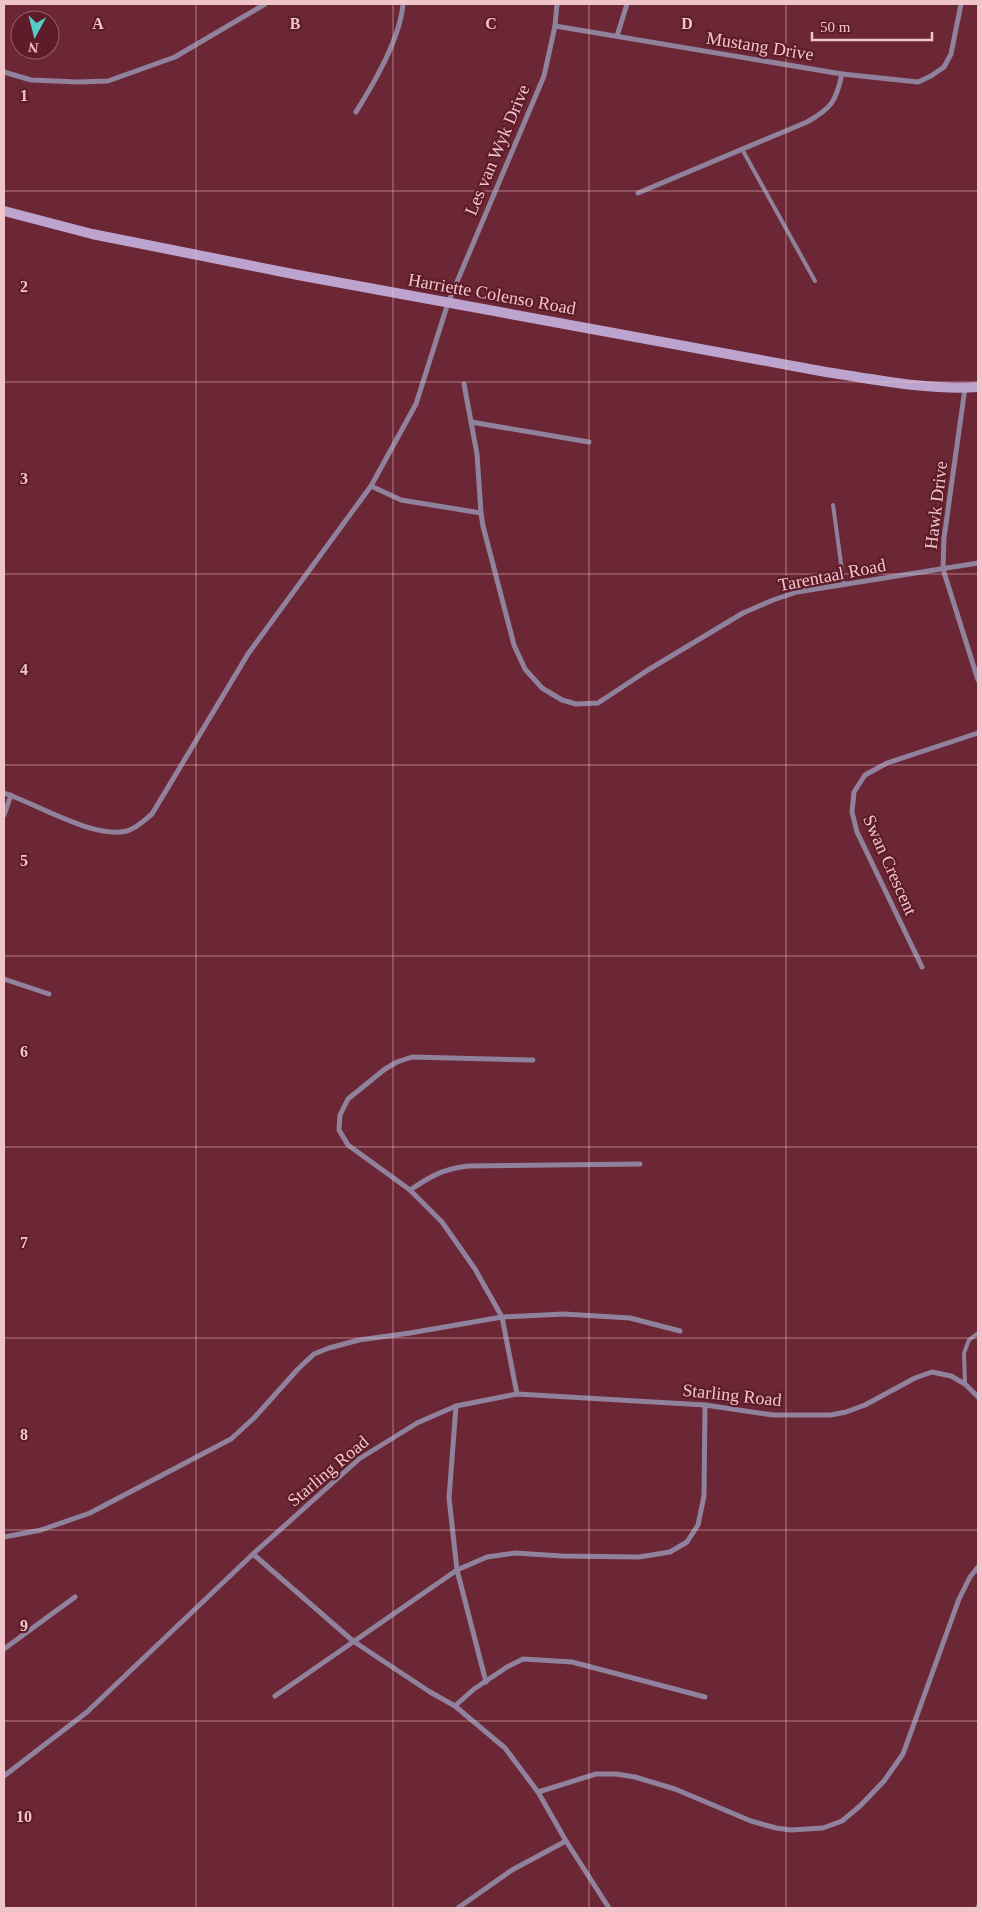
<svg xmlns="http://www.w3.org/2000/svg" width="982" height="1912" viewBox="0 0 982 1912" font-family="'Times New Roman',serif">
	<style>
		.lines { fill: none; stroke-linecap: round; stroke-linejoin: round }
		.lane { stroke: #90819c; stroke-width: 4 }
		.street { stroke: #90819c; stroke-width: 5 }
		.secondary { stroke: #bca4cf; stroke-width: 10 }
		.grid { fill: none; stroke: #f0c5ca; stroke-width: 1; stroke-opacity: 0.55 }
		.labels { text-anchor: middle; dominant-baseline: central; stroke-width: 4.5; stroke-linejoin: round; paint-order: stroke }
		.street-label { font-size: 18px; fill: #f0c5ca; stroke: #5e1c2b }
		.grid-label { font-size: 16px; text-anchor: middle; font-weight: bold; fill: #f0c5ca; stroke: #5e1c2b; stroke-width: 4.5; stroke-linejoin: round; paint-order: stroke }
	</style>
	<rect width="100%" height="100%" fill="#6b2735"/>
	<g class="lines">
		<g class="lane">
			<path d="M742 149 815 281"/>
			<path d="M833 505 844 585"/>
			<path d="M965 1384 964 1353 969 1340 978 1333"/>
		</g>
		<g class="street">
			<path d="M555 26 842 74 918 82 931 76 944 67 951 54 961 4"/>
			<path d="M617 36 627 4"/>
			<path d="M4 72 31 80 78 82 108 81 175 57 265 4"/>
			<path d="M356 112C374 83 400 39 403 4"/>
			<path d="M638 193 807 122C832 108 836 101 842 74"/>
			<path d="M464 384 477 454 481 513"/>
			<path d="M965 388 944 538 943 569 978 680"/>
			<path d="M471 422 589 442"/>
			<path d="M371 486 401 500 481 513 483 526 514 645 525 669 542 688 562 700 576 704 598 703 648 670 743 613 773 600 797 592 978 563"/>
			<path d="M4 793C37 804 93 839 127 831 137 828 145 820 152 814L248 654 371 486 416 404 448 303 544 76 555 26 557 4"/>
			<path d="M4 815 11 795"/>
			<path d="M922 967 857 832 852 812 854 792 865 775 887 763 978 733"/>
			<path d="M4 979 49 994"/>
			<path d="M410 1190C431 1176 443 1169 468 1166L640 1164"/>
			<path d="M517 1394 502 1317 475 1269 442 1222 410 1190 348 1145 339 1130 340 1115 348 1099 385 1069 397 1062 412 1057 533 1060"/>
			<path d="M456 1406 449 1498 457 1570 486 1682"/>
			<path d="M4 1537 41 1530 90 1513 231 1439 254 1418 298 1369 314 1354 329 1348 359 1340 410 1333 502 1317 564 1314 630 1318 680 1331"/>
			<path d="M253 1554 353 1641 430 1692 455 1706 505 1748 538 1792 566 1841 609 1908"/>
			<path d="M4 1649 75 1597"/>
			<path d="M275 1696 457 1570 487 1557 515 1553 562 1556 639 1557 670 1552 687 1542 698 1525 704 1496 705 1405"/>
			<path d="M455 1706 474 1689 507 1667 523 1659 572 1662 705 1697"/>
			<path d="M4 1776 87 1712 253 1554 359 1459 417 1423 456 1406 517 1394 705 1405 773 1415H831L846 1412 865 1405 915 1378 932 1372 951 1376 965 1384 978 1397"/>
			<path d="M538 1792 596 1774H616L635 1777 675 1789 751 1821 776 1828 791 1830 823 1828 842 1821 860 1806 884 1781 903 1754 959 1599 970 1577 978 1567"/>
			<path d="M458 1908 512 1870 566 1841"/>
			<path d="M978 1908V1907"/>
		</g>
		<path class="secondary" d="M4 211 92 234 298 275 826 372C873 379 931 391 978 387"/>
	</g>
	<path class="grid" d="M196 4V1908M393 4V1908M589 4V1908M786 4V1908M4 191H978M4 382H978M4 574H978M4 765H978M4 956H978M4 1147H978M4 1338H978M4 1530H978M4 1721H978"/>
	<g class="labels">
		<g class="street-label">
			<text transform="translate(760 46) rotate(9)">Mustang Drive</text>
			<text transform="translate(497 150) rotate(-67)">Les van Wyk Drive</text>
			<text transform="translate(492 294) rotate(10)">Harriette Colenso Road</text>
			<text transform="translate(936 505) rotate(-83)">Hawk Drive</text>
			<text transform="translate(832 575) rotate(-11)">Tarentaal Road</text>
			<text transform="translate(890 865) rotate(66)">Swan Crescent</text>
			<text transform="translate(732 1395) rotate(6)">Starling Road</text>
			<text transform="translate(328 1471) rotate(-40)">Starling Road</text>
		</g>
	</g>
	<g class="grid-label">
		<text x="98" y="29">A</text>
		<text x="295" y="29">B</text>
		<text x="491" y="29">C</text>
		<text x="687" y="29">D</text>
		<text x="24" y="101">1</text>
		<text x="24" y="292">2</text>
		<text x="24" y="484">3</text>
		<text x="24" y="675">4</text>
		<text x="24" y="866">5</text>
		<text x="24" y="1057">6</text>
		<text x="24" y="1248">7</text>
		<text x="24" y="1440">8</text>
		<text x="24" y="1631">9</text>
		<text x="24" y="1822">10</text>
	</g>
	<rect width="982" height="1912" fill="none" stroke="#f0c5ca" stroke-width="10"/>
	<g transform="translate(35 35) rotate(187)"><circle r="24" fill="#5e1c2b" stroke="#98606b"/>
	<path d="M0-4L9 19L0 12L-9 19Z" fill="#54cdc7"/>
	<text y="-8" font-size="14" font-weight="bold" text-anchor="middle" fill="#f0c5ca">N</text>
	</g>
	<path d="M812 32v8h120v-8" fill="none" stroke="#f0c5ca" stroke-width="2.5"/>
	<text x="820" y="32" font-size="15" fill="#f0c5ca" stroke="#5e1c2b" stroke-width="4" paint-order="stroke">50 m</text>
</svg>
